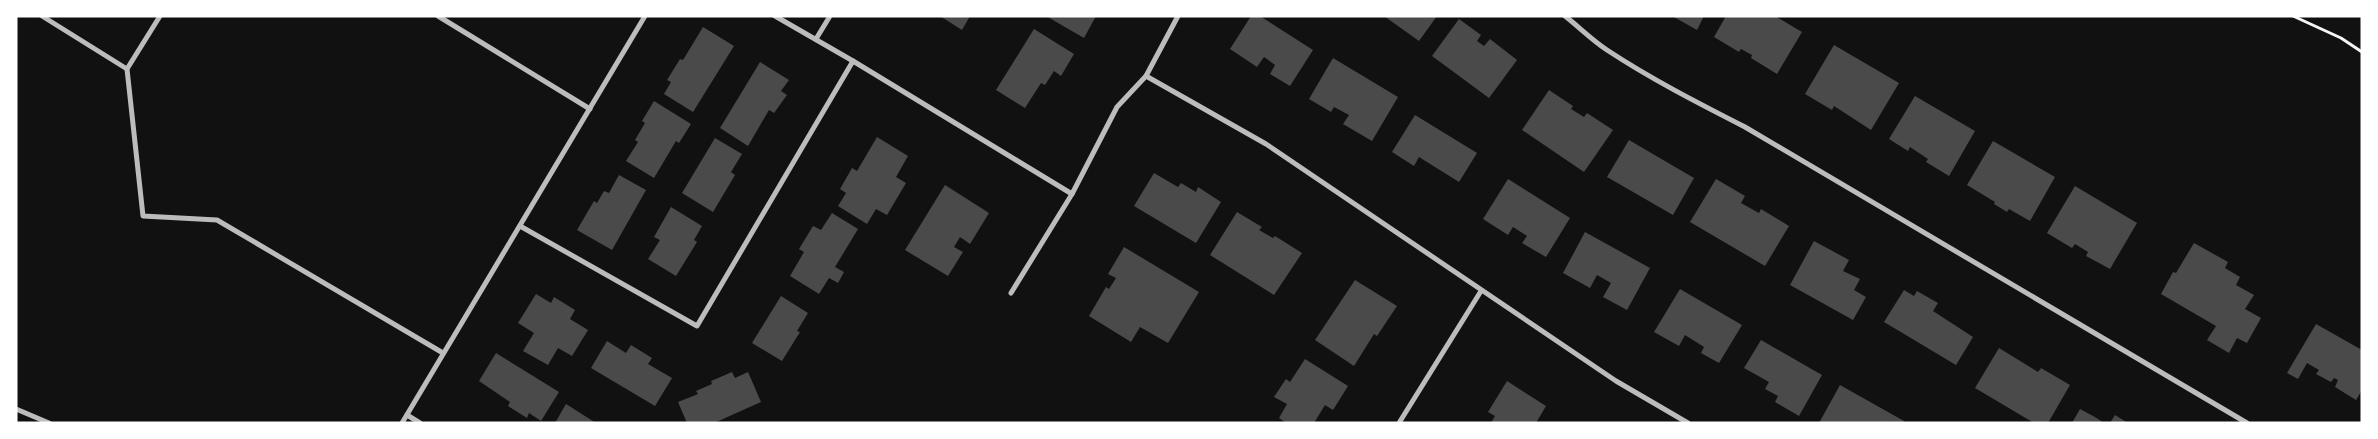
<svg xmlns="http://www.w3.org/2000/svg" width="2378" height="439" viewBox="0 0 2378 439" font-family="Figtree,sans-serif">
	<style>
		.building { fill: #4a4a4a }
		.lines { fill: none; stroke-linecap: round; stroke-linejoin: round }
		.path { stroke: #f5f5f5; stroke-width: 3 }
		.minor { stroke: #bcbcbc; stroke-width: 5 }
	</style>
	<rect width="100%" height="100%" fill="#111"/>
	<g class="building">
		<path d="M940 16H970L962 30Z"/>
		<path d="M1046 16H1096L1084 38Z"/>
		<path d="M1251 16H1260L1313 50 1290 86 1270 74 1275 65 1264 57 1257 67 1230 49Z"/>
		<path d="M1384 16H1437L1419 41Z"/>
		<path d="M1672 16H1704L1697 30Z"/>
		<path d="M1726 16H1775L1802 32 1777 74 1751 58 1752 55 1741 49 1739 52 1714 37Z"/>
		<path d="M1459 19 1481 35 1477 41 1484 46 1490 39 1517 60 1489 98 1432 56Z"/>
		<path d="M703 27 734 46 693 112 664 94 671 82 667 80 680 59 683 60Z"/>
		<path d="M1034 29 1074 54 1061 76 1054 71 1045 85 1041 83 1025 108 996 90Z"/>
		<path d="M1834 45 1899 83 1871 130 1834 106 1832 110 1805 94Z"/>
		<path d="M1333 58 1398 97 1372 141 1343 124 1349 115 1334 107 1331 112 1309 99Z"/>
		<path d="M760 62 789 80 781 91 787 95 774 113 769 110 748 146 720 128Z"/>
		<path d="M1549 90 1573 106 1571 109 1584 117 1587 113 1613 130 1584 172 1522 130Z"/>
		<path d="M1915 96 1975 131 1949 176 1926 162 1928 159 1910 147 1908 151 1889 139Z"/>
		<path d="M654 101 691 124 679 143 676 141 654 178 626 161 638 142 635 140 645 123 642 121Z"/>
		<path d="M1415 115 1477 153 1459 182 1419 157 1414 166 1392 152Z"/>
		<path d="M877 137 908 156 896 177 906 183 887 215 876 209 867 224 838 206 846 193 840 189 852 168 857 171Z"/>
		<path d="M715 138 742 154 731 172 735 175 713 212 682 193Z"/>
		<path d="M1629 140 1694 178 1673 215 1607 177Z"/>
		<path d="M1993 141 2055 177 2030 221 2009 209 2007 212 1994 204 1995 202 1967 185Z"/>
		<path d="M1154 173 1178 187 1181 183 1196 192 1198 187 1221 202 1196 243 1134 206Z"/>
		<path d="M619 175 646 190 612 250 577 230 594 201 597 203 604 191 609 193Z"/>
		<path d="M1508 179 1570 218 1546 257 1522 243 1527 236 1513 227 1508 235 1483 219Z"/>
		<path d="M1716 179 1745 196 1741 203 1759 213 1761 209 1789 226 1765 266 1690 222Z"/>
		<path d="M945 185 989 213 970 244 960 237 954 247 963 252 948 276 905 250Z"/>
		<path d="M2075 186 2137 223 2110 269 2086 256 2088 252 2075 244 2072 248 2047 233Z"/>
		<path d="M671 207 702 226 694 240 697 242 676 276 648 259 660 240 654 237Z"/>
		<path d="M1237 212 1262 227 1259 230 1273 238 1275 236 1302 253 1274 295 1210 255Z"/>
		<path d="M832 213 858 229 835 267 844 272 838 283 829 278 819 294 790 276 804 252 799 249 813 226 821 230Z"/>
		<path d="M1585 232 1650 268 1627 310 1603 297 1611 283 1597 275 1590 288 1563 273Z"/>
		<path d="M1814 241 1849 260 1843 271 1860 279 1854 290 1866 297 1853 320 1790 285Z"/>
		<path d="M2194 243 2228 262 2225 268 2240 277 2236 285 2254 295 2245 309 2261 318 2247 343 2237 338 2229 353 2207 340 2216 326 2161 294 2173 272 2176 273Z"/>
		<path d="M1124 247 1199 292 1168 343 1140 327 1131 342 1089 316 1106 287 1109 289 1116 278 1108 274Z"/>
		<path d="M1355 280 1397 306 1377 336 1374 334 1354 366 1315 340Z"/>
		<path d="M1680 289 1742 325 1719 363 1701 353 1704 347 1685 335 1679 346 1654 332Z"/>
		<path d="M1904 290 1914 296 1917 291 1938 303 1933 311 1973 337 1956 365 1884 322Z"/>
		<path d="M536 294 551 303 554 297 575 310 570 319 588 330 572 356 558 348 548 365 523 351 534 333 518 323Z"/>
		<path d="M781 296 808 313 797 331 800 332 782 361 752 343Z"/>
		<path d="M2316 324 2362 350V390L2356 400 2335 387 2338 380 2334 378 2331 382 2316 374 2319 370 2307 363 2298 379 2287 373Z"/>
		<path d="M1761 340 1822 375 1799 416 1775 402 1778 396 1765 389 1769 382 1744 368Z"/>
		<path d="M607 341 626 353 631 345 652 358 648 364 672 378 655 406 591 368Z"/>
		<path d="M1999 348 2038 372 2041 368 2070 385 2048 423H2034L1975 388Z"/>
		<path d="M496 353 559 392 541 421 529 413 527 418 508 406 510 402 479 381Z"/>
		<path d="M1305 359 1348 386 1333 410 1325 405 1314 423H1286L1279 418 1287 404 1274 397 1286 379 1290 382Z"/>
		<path d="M732 372 735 378 748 372 761 402 714 423H687L678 402 698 394 696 391 712 384 711 381Z"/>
		<path d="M1507 381 1546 406 1536 423H1491L1495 416 1488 412Z"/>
		<path d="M1840 385 1904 421 1903 423H1819Z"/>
		<path d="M566 404 596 423H555Z"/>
		<path d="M2080 409 2095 417 2104 423H2072Z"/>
		<path d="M2115 415 2128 423H2110Z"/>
	</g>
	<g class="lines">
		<path class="path" d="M2293 16 2341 38 2362 52"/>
		<g class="minor">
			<path d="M42 16 127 69 143 216 217 220 443 353"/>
			<path d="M438 16 590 109"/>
			<path d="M775 16 853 61 1072 194"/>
			<path d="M1565 16C1579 27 1592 40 1607 50 1651 79 1698 103 1745 127L2247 423"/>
			<path d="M816 39 830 16"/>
			<path d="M127 69 160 16"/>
			<path d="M1146 76 1266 144 1616 381 1688 423"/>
			<path d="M520 226 697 326 853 61"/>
			<path d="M1011 293 1072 194 1117 107 1146 76 1178 16"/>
			<path d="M16 409 49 423"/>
			<path d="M407 415 420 423"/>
			<path d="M402 423 645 16"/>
			<path d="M1399 423 1481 291"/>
		</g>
	</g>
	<rect width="2378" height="439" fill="none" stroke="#ffffff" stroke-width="35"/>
</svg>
